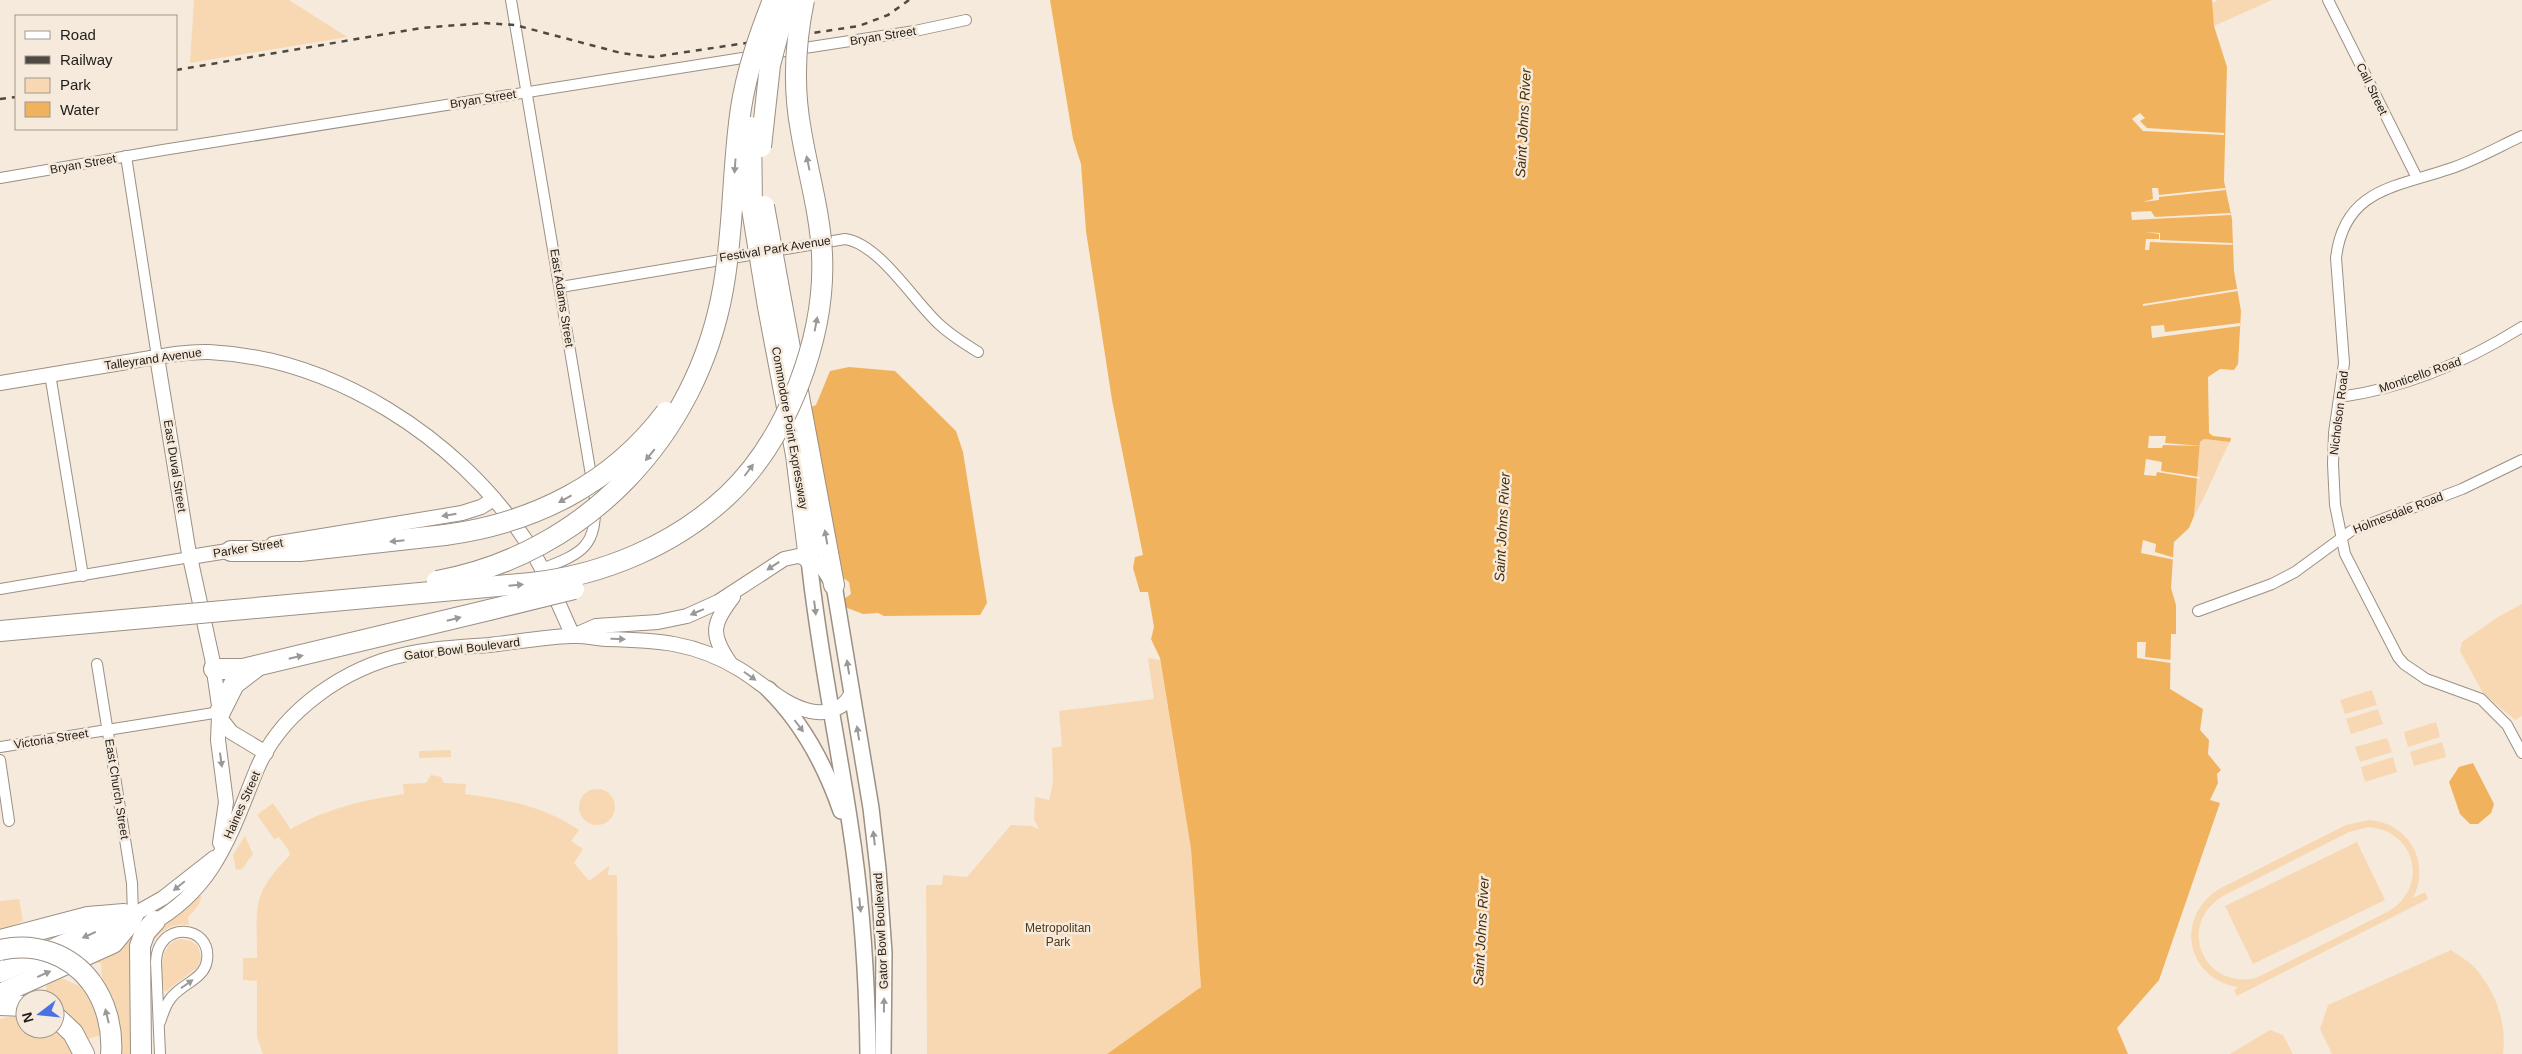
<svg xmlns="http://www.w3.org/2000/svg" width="2522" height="1054" viewBox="0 0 2522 1054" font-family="Helvetica,sans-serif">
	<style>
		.green { fill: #f8d8b2; fill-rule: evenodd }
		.water { fill: #f1b25e }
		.pier { fill: #f6eadc }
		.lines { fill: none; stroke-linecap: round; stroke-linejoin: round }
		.minor-casing { stroke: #9b9083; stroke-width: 12 }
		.tertiary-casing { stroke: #9b9083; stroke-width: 16 }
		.secondary-casing { stroke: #9b9083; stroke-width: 18 }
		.motorway-casing { stroke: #9b9083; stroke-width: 22 }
		.minor { stroke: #fff; stroke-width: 10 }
		.tertiary { stroke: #fff; stroke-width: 14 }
		.secondary { stroke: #fff; stroke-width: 15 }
		.motorway { stroke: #fff; stroke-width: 20 }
		.rail { stroke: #4e4942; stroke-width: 2.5; stroke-dasharray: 6 6; stroke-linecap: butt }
		.motorway-bridge-casing { stroke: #9b9083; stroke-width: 22; stroke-linecap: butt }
		.motorway-bridge { stroke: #fff; stroke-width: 20 }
		.oneway { fill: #9b9997 }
		.labels { text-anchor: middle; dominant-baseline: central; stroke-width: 5; stroke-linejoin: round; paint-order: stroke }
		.street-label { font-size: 12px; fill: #201c17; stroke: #f6eadc }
		.park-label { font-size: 12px; fill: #513713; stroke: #f6eadc }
		.water-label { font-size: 14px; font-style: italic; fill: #462d07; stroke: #f6eadc }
	</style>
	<rect width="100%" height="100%" fill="#f6eadc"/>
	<g class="green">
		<path d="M194 0H289L347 37 190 63Z"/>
		<path d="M2218 0H2272L2214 26 2212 3Z"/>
		<path d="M2204 439 2230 442C2217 466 2208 492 2194 516L2200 442Z"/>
		<path d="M2522 604V716L2515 720 2483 693 2460 651 2462 642 2498 617Z"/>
		<path d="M1148 658 1160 660 1191 849 1201 987 1107 1054H927L926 885H942L943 875 967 877 1011 825 1031 826 1039 829 1034 819 1035 797 1049 800 1053 782 1052 748 1062 746 1059 711 1154 699Z"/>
		<path d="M2372 690 2377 705 2345 714 2340 700Z"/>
		<path d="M2378 709 2383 724 2351 734 2346 719Z"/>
		<path d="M2436 722 2440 737 2408 747 2404 732Z"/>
		<path d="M2387 738 2392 752 2360 762 2355 747Z"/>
		<path d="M2442 742 2446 757 2414 766 2410 752Z"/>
		<path d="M451 750V757L419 758V751Z"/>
		<path d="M2393 757 2397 772 2365 782 2361 767Z"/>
		<path d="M431 775 441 777 444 783 466 784 465 794C505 799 546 807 579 830L571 841 583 849 574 863 589 881 609 866 608 875H617L618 1054H263L257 1037V981L243 980V958H257C257 905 251 895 290 855L289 851 279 837 274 839 257 815 273 803 290 828 289 830C325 809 363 800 404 794L403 784 426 783Z"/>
		<circle cx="597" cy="807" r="18"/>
		<path d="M2369 820C2409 823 2431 862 2413 898L2425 892 2428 899 2237 996 2234 990 2238 987C2185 978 2175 917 2219 889L2346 825ZM2369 827C2416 831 2429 887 2389 911L2256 978C2203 990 2176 924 2223 896L2349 832Z"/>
		<path d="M245 836 253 854 242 869 236 870 233 855Z"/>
		<path d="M2357 842 2385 900 2253 964 2225 906Z"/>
		<path d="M202 896 198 906 188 917 189 925C172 922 158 932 150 946L152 1054H145L144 950 152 929 197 897Z"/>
		<path d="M19 899 23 921 0 931V901Z"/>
		<path d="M181 939 191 941 198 946 201 958 198 967 165 992C160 976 158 942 181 939Z"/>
		<path d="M129 941H133L134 1054H115L102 981 101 963H95L87 968 85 966Z"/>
		<path d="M2451 950C2459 956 2469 961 2475 968 2496 992 2507 1023 2503 1054H2332L2320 1029 2328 1005Z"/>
		<path d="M59 977 91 991 101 1035 89 1039 70 1016 55 1008V999H46V986Z"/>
		<path d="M15 1016 25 1018V1029C55 1029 59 1025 73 1054H0V1019Z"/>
		<path d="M2270 1030 2283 1035 2293 1054H2230Z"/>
	</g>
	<g class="water">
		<path d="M1050 0H2212L2214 26 2227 67 2224 181 2232 219 2234 271 2241 311 2238 364 2234 370 2220 369 2208 377 2209 433 2213 436 2231 438 2230 442 2204 439 2200 442 2194 516 2189 528 2174 542 2171 588 2176 605V634H2171L2170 689 2203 709 2200 730 2209 740 2208 754 2221 770 2217 774 2218 783 2210 800 2220 803 2159 980 2117 1028 2128 1054H1107L1201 987 1191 849 1160 658 1151 639 1154 627 1148 592H1140L1133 568 1135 557 1143 555 1112 400 1086 231 1081 164 1073 139Z"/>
		<path d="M849 367 895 371 956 431 963 452 987 603 980 615 884 616 878 613 863 614 845 607 844 599 851 594 849 582 842 577 809 408 816 405 830 371Z"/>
		<path d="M2473 763 2494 804 2491 813 2478 824H2470L2460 814 2449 782 2459 767Z"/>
	</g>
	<g class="pier">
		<path d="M2140 113 2145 118 2140 121 2147 128 2224 133V135L2143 131 2132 119Z"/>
		<path d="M2152 188H2158L2159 195 2225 188 2226 190 2159 197V200L2143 202 2153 199Z"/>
		<path d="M2151 211 2155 217 2230 213 2231 215 2132 220 2131 212Z"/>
		<path d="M2146 232 2160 233V240L2232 243 2233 245 2150 242 2149 250H2145L2146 239H2159V234Z"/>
		<path d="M2237 289 2238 291 2143 306V304Z"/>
		<path d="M2240 323V326L2152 338 2151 326 2164 325 2165 332Z"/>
		<path d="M2149 436H2166L2165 443 2202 446 2163 445 2162 448H2148Z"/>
		<path d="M2146 459 2162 462 2161 471 2200 477V479L2157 472 2156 476 2144 475Z"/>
		<path d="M2143 540 2156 544 2155 552 2175 558V560L2141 553Z"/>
		<path d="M2137 642H2146L2145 657 2171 660V663L2137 658Z"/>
	</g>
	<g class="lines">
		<g class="minor-casing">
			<g id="minor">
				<path d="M511 0 595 499C597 547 583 553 542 569"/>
				<path d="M2328 0 2417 178"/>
				<path d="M772 53 915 31 966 20"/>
				<path d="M2522 136C2498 147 2474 161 2449 169 2396 187 2344 189 2336 258L2344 363 2334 433 2333 464 2335 505 2345 554 2398 657 2404 664 2426 679 2481 699 2507 725 2522 753"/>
				<path d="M126 156 157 357"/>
				<path d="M0 178 163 150 755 56"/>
				<path d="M561 287 845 239C880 244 915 303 940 325 952 336 965 344 978 352"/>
				<path d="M50 374 83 576"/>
				<path d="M2340 397C2406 388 2466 362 2522 327"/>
				<path d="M0 589 190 557"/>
				<path d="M2198 611 2272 584 2295 572 2351 531 2462 489 2522 460"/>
				<path d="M97 664 132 883 133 915"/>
				<path d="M0 747 220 712"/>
				<path d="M0 760 9 821"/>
				<path d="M160 1022C163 1014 165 1005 171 998 181 984 205 979 207 960 212 924 157 920 156 962L160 1054"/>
			</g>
		</g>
		<g class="tertiary-casing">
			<g id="tertiary">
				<path d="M157 357 188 548 212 658 221 719 231 732 266 753"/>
				<path d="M0 383C42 376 84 369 127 362 153 358 182 351 209 352 333 358 456 437 524 538 544 568 558 603 573 636"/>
				<path d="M273 544 462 513 481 507 494 499"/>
				<path d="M190 557 240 549"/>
				<path d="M573 636 596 626 658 622 687 616 718 602 784 559 798 556 809 559"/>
				<path d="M730 663C710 634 712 624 733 597"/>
				<path d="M219 716 218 740 226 802 220 843"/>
				<path d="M133 915 163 898 214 858"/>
				<path d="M149 925C215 889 230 835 257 769 282 710 346 667 407 654 434 648 462 647 489 645 516 642 544 637 571 636 582 635 594 638 606 639 656 640 695 642 739 669 761 682 783 705 810 711 827 715 847 708 852 691"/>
			</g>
		</g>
		<g class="secondary-casing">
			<g id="secondary">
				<path d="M809 559 824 569 834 585 871 808 878 869 884 953 883 1054"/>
				<path d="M809 559C818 648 837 736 850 824 862 900 867 977 868 1054"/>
				<path d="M768 689C803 723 825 765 841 811"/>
			</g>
		</g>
		<g class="motorway-casing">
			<g id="motorway">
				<path d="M782 305 834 585"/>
				<path d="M768 307 796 455 809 559"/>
				<path d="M231 551H300L445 535"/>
				<path d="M0 631 167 616"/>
				<path d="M214 669H243L489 610"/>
				<path d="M220 712 234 684 255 668"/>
				<path d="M0 940 88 917 124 914"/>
				<path d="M0 972 133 915"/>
				<path d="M91 982C106 1002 113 1029 111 1054"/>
				<path d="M0 994 113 943 127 926 133 915"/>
				<path d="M0 1005 25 1006"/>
				<path d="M55 1016 73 1033 84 1054"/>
				<path d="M141 1054 140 946 145 932 155 921"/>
			</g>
		</g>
		<use href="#minor" class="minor"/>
		<use href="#tertiary" class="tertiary"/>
		<use href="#secondary" class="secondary"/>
		<use href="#motorway" class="motorway"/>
		<g class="rail">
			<path d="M176 70 421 28 484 23 515 25 621 53 653 57 859 26 888 15 909 0"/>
			<path d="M0 99 16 97"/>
		</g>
		<g class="motorway-bridge-casing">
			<g id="motorway-bridge">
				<path d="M751 127 752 209 768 307"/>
				<path d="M761 147 770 65 787 0"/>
				<path d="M764 206 782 305"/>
				<path d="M445 535C534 523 612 484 666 412"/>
				<path d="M437 581C585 554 697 436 723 289 734 230 732 168 741 108 747 70 759 36 773 0"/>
				<path d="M489 610 574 589"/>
				<path d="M167 616 531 583C603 575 675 545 728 495 788 438 826 336 822 254 820 212 808 173 801 131 793 88 795 43 804 0"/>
				<path d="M0 950C35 942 70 954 91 982"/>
			</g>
		</g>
		<use href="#motorway-bridge" class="motorway-bridge"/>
	</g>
	<defs><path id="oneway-solid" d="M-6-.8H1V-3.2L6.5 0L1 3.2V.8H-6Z" transform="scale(1.25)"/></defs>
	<g class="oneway">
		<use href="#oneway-solid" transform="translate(808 163) rotate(-102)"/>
		<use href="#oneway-solid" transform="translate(735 166) rotate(94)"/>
		<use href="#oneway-solid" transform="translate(816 324) rotate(-79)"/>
		<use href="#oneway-solid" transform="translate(650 455) rotate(129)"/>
		<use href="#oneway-solid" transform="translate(749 470) rotate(-53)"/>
		<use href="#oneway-solid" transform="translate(565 499) rotate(151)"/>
		<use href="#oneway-solid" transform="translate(449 515) rotate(171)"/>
		<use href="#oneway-solid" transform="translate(826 537) rotate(-100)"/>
		<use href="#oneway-solid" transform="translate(397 541) rotate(174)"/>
		<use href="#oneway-solid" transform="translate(773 566) rotate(147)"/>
		<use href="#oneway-solid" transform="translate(516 585) rotate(-5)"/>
		<use href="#oneway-solid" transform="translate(815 608) rotate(83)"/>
		<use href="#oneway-solid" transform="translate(697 612) rotate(157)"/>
		<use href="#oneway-solid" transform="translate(454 619) rotate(-14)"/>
		<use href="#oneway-solid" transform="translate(618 639) rotate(1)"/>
		<use href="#oneway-solid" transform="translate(296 657) rotate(-13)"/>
		<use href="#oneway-solid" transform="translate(848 667) rotate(-99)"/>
		<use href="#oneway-solid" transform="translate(750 676) rotate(35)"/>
		<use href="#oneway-solid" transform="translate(799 726) rotate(53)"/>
		<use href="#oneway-solid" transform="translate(858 733) rotate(-99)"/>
		<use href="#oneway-solid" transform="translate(221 760) rotate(82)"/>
		<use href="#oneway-solid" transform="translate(874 838) rotate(-97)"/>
		<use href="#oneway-solid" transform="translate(179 886) rotate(141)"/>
		<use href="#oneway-solid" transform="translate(860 905) rotate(84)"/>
		<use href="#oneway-solid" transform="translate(89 935) rotate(156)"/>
		<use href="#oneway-solid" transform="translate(44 974) rotate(-24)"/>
		<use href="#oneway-solid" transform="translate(187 984) rotate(-35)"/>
		<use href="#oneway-solid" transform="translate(884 1005) rotate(-89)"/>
		<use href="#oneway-solid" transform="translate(107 1016) rotate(-104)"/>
	</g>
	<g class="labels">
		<g class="street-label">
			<text transform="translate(883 36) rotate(-9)">Bryan Street</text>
			<text transform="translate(2372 89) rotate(64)">Call Street</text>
			<text transform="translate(483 99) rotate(-9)">Bryan Street</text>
			<text transform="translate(83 164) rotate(-10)">Bryan Street</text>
			<text transform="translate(775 249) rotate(-9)">Festival Park Avenue</text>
			<text transform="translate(562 298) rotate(81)">East Adams Street</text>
			<text transform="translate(153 359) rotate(-8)">Talleyrand Avenue</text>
			<text transform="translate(2420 375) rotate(-19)">Monticello Road</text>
			<text transform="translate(2339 413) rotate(-83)">Nicholson Road</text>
			<text transform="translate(790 428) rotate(80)">Commodore Point Expressway</text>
			<text transform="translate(175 466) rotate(81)">East Duval Street</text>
			<text transform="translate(2398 513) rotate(-21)">Holmesdale Road</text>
			<text transform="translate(248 548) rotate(-9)">Parker Street</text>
			<text transform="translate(462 649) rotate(-7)">Gator Bowl Boulevard</text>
			<text transform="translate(51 739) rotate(-9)">Victoria Street</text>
			<text transform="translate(117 789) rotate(81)">East Church Street</text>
			<text transform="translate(242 805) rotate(-66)">Haines Street</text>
			<text transform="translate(881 931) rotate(-93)">Gator Bowl Boulevard</text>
		</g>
		<g class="park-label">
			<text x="1058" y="928">Metropolitan<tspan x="1058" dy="14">Park</tspan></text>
		</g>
		<g class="water-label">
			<text transform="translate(1523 123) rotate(-87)">Saint Johns River</text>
			<text transform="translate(1502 527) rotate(-87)">Saint Johns River</text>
			<text transform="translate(1481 931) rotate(-87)">Saint Johns River</text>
		</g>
	</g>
	<rect x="15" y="15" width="162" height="115" fill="#f6eadc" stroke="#a0988d"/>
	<rect x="25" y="31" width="25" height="8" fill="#ffffff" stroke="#a0988d"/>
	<text x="60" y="40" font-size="15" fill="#201c17">Road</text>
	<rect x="25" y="56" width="25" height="8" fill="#4e4942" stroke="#a0988d"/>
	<text x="60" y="65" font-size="15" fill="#201c17">Railway</text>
	<rect x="25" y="78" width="25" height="15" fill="#f8d8b2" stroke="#a0988d"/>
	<text x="60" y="90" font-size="15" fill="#201c17">Park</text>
	<rect x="25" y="102" width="25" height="15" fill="#f1b25e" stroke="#a0988d"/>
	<text x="60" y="115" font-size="15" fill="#201c17">Water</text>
	<g transform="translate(40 1014) rotate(254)"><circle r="24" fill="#f6eadc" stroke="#a0988d"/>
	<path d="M0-4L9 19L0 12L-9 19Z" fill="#4971e4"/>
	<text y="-8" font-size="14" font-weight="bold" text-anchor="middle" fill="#201c17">N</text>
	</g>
</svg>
